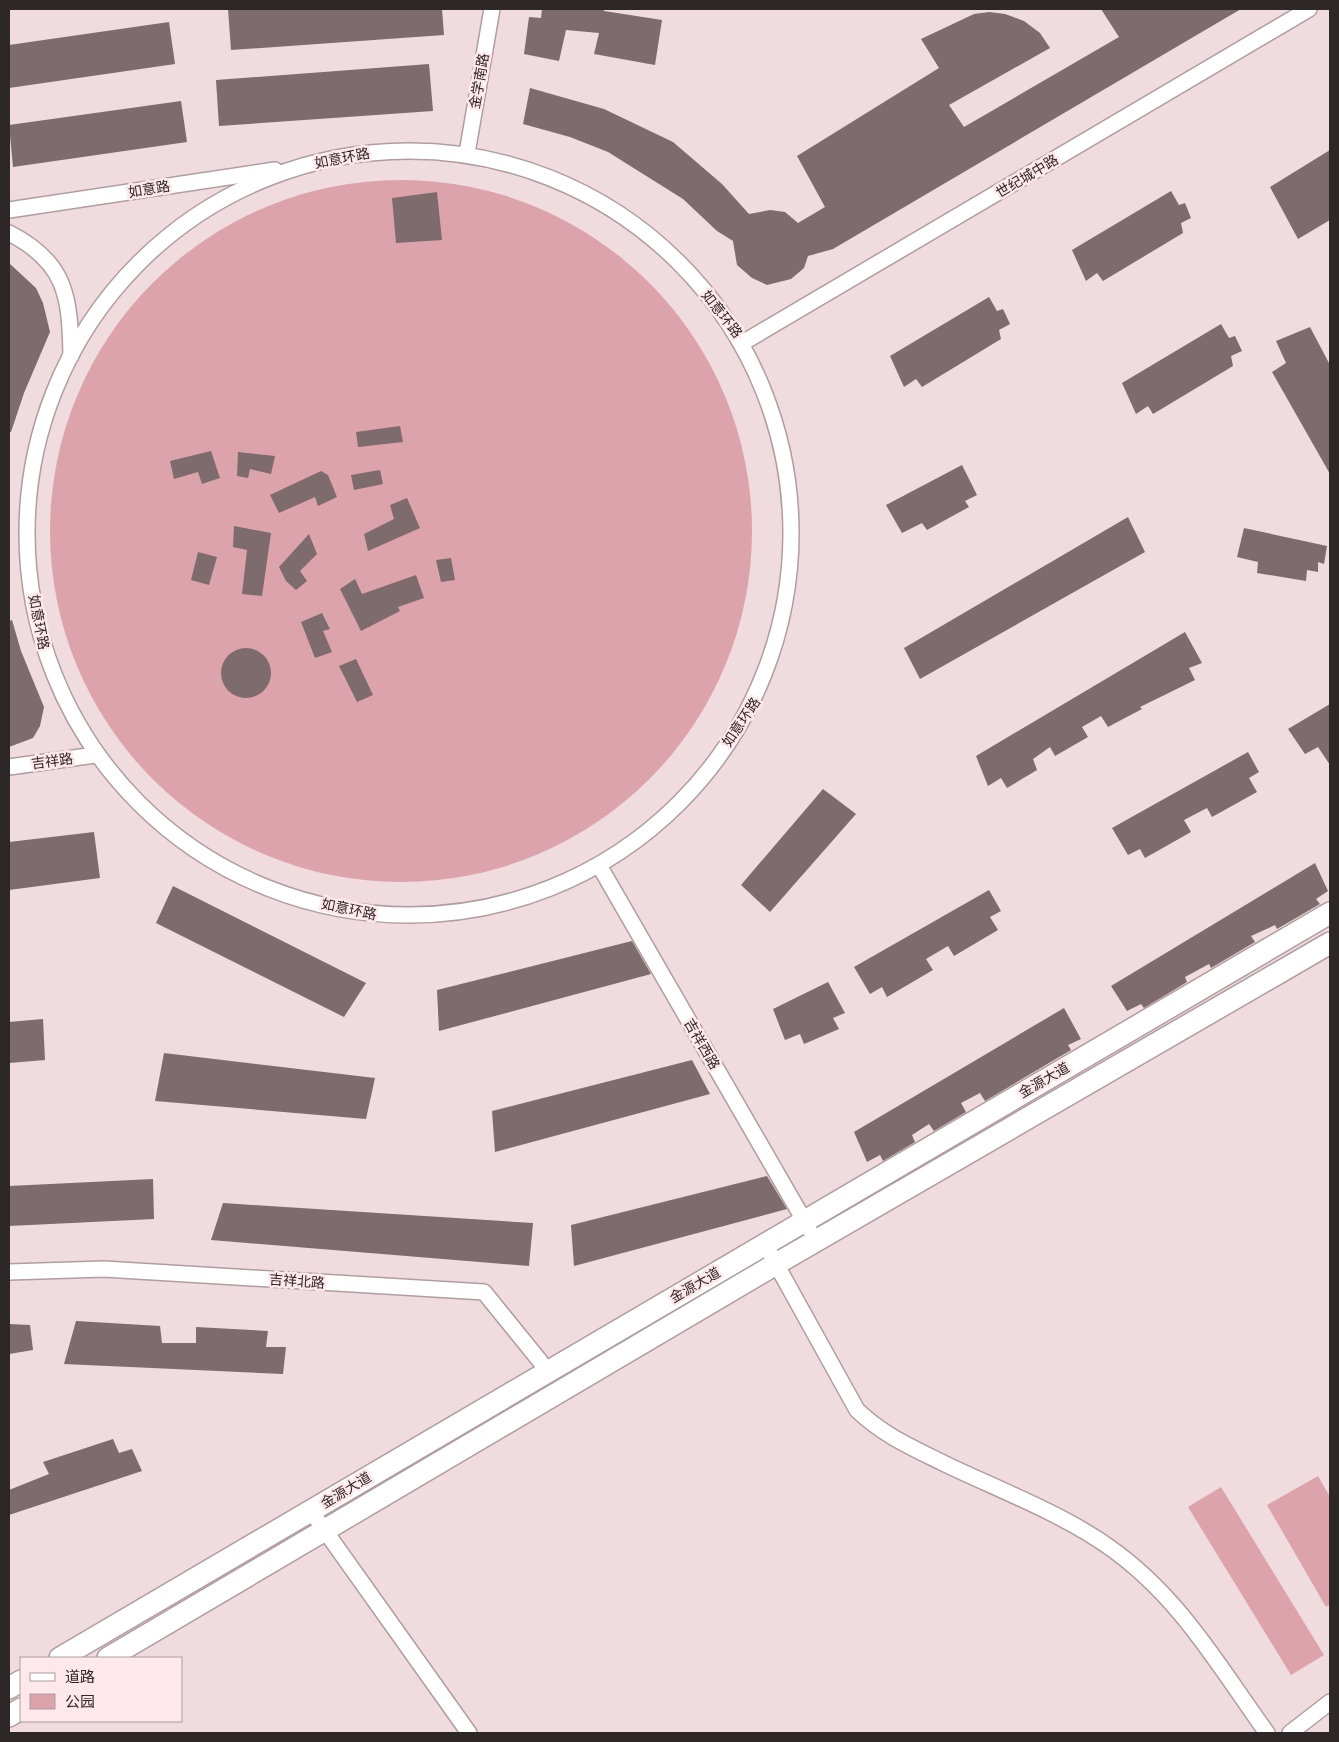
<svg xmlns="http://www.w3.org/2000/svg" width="1339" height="1742" viewBox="0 0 1339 1742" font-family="Roboto,'Noto Sans SC',sans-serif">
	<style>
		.green { fill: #dca3ac }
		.building { fill: #7d6b6d }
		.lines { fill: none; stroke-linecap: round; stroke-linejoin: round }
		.street-casing { stroke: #b19da0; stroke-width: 18 }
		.secondary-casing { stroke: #b19da0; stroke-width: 24 }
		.street { stroke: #fff; stroke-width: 15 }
		.secondary { stroke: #fff; stroke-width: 21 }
		.labels { text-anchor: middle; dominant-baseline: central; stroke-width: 5; stroke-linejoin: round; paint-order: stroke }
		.street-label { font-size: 14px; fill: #2e2728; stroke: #fee8eb }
	</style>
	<rect width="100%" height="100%" fill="#f0dbde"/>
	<g class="green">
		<circle cx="401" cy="531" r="351"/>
		<path d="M1318 1476 1330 1497V1604L1326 1607 1267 1505Z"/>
		<path d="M1221 1487 1324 1655 1291 1675 1188 1507Z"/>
	</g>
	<g class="building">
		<path d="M228 9H442L444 35 231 50Z"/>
		<path d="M542 9H604V11L662 20 655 65 594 54 599 33 566 30 559 61 524 54 529 17 541 18Z"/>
		<path d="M1101 9H1241L833 249 808 256 804 268 791 279 767 285 752 278 737 265 733 241 717 231 683 199 608 152 570 137 523 124 530 88 604 109 673 142 722 184 749 214 770 210 785 212 798 223 825 207 797 156 939 68 921 39 974 14 989 12 1005 14 1024 21 1040 33 1050 48 949 105 964 127 1119 37Z"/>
		<path d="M169 22 175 64 9 88V45Z"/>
		<path d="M429 64 433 111 219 126 216 80Z"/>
		<path d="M181 101 187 142 13 167 9 125Z"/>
		<path d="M1330 150V220L1298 239 1270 187Z"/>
		<path d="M1171 191 1179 205 1185 203 1191 218 1181 223 1183 233 1103 281 1097 273 1086 281 1072 250Z"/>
		<path d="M437 192 442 240 396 243 392 198Z"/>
		<path d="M9 263 36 288 43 303 50 332 24 393 11 432H9Z"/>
		<path d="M989 297 997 311 1003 309 1010 324 999 330 1001 339 922 387 916 379 904 387 890 356Z"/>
		<path d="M1221 324 1229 338 1235 336 1242 351 1231 356 1233 366 1153 414 1148 406 1136 414 1122 383Z"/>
		<path d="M1310 327 1330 365V474L1272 372 1286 363 1276 341Z"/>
		<path d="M400 426 403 442 358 447 356 432Z"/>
		<path d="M211 451 220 478 202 484 198 472 174 479 170 461Z"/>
		<path d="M238 452 275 456 271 474 250 469 248 478 237 476Z"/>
		<path d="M962 465 977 495 965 501 969 507 927 530 922 523 902 533 886 505Z"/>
		<path d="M380 470 383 484 354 490 351 475Z"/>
		<path d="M321 471 328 475 337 497 318 506 315 497 279 513 270 495Z"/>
		<path d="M407 498 420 528 368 551 364 534 394 519 390 505Z"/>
		<path d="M1128 517 1145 552 920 679 904 648Z"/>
		<path d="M234 526 271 533 262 596 242 594 247 550 233 547Z"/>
		<path d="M1244 528 1327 546 1324 564 1318 562V572L1307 570 1306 581 1257 573 1258 562 1237 557Z"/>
		<path d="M309 534 317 554 300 571 307 581 296 590 286 581 279 567Z"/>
		<path d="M198 552 217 557 209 585 191 580Z"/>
		<path d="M451 558 455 580 441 582 436 560Z"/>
		<path d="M416 575 424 598 398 607 400 611 361 631 340 589 355 579 362 594Z"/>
		<path d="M322 613 330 629 323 631 332 652 315 658 301 622Z"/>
		<path d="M12 620 21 651 44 707 40 726 33 738 9 747V621Z"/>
		<path d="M1185 632 1202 663 1189 668 1195 680 1140 707 1142 709 1108 727 1101 716 1082 727 1088 737 1055 756 1050 747 1033 759 1037 770 1007 788 1001 778 988 786 976 756Z"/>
		<circle cx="246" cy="673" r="25"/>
		<path d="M356 659 373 695 357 702 339 666Z"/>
		<path d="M1330 704V765L1318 747 1305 754 1288 729Z"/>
		<path d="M1248 752 1259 772 1249 778 1257 792 1212 817 1207 808 1184 820 1191 832 1145 858 1140 849 1128 855 1112 828Z"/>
		<path d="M823 789 856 814 770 912 741 885Z"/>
		<path d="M94 832 100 878 9 890V842Z"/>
		<path d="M1315 863 1328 891 1316 899 1320 904 1277 929 1275 925 1251 936 1255 942 1211 968 1209 964 1185 977 1187 982 1144 1008 1141 1004 1127 1011 1111 986Z"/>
		<path d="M173 886 366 983 344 1017 156 923Z"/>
		<path d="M989 890 1001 911 990 917 998 930 954 956 948 946 926 959 933 970 887 997 882 987 870 994 854 967Z"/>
		<path d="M632 941 651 974 439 1031 437 990Z"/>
		<path d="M828 982 845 1013 833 1018 839 1029 804 1044 800 1034 785 1040 773 1009Z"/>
		<path d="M1064 1008 1081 1039 1068 1045 1071 1050 985 1101 980 1093 961 1103 966 1112 934 1131 929 1124 912 1135 915 1142 883 1161 880 1155 867 1162 854 1132Z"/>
		<path d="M43 1019 45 1060 9 1063V1022Z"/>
		<path d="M164 1053 375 1078 366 1119 155 1101Z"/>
		<path d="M692 1060 710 1094 495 1152 492 1111Z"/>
		<path d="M767 1176 787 1209 574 1266 571 1225Z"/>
		<path d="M153 1179 154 1219 9 1226V1186Z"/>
		<path d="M223 1203 533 1223 529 1266 211 1240Z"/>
		<path d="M76 1321 160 1326 162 1343H196V1327L268 1331 266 1347H286L283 1374 64 1364Z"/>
		<path d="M9 1324 30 1325 33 1350 9 1354Z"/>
		<path d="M113 1439 119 1453 132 1449 142 1471 9 1515V1490L49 1474 43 1462Z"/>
	</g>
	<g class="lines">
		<g class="street-casing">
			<g id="street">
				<circle cx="409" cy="533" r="382"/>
				<path d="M467 153 492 9"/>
				<path d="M9 210 275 170"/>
				<path d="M9 233C66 262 70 296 71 356"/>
				<path d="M744 342 1309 9"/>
				<path d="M9 767 95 755"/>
				<path d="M600 867 809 1229"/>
				<path d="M765 1244 857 1410C883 1435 911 1447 943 1463 995 1488 1063 1514 1109 1547 1179 1596 1218 1665 1267 1733"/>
				<path d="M9 1272 104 1269 484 1292 548 1371"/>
				<path d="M311 1511 469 1733"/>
				<path d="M1290 1733 1330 1702"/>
			</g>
		</g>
		<g class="secondary-casing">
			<g id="secondary">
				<path d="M60 1658 1330 913"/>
				<path d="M108 1658 776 1264 1330 943"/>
				<path d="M9 1688 21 1681"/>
				<path d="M9 1716 21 1709"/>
			</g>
		</g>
		<use href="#street" class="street"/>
		<use href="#secondary" class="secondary"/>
	</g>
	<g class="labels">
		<g class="street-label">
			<text transform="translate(479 81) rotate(-80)">金学南路</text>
			<text transform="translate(342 158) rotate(-11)">如意环路</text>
			<text transform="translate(1027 176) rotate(-31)">世纪城中路</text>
			<text transform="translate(149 189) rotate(-9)">如意路</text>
			<text transform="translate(722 314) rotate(52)">如意环路</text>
			<text transform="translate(39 622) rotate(79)">如意环路</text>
			<text transform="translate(741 722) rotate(-56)">如意环路</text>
			<text transform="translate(52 761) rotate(-8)">吉祥路</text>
			<text transform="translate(349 909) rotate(12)">如意环路</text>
			<text transform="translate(702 1044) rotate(60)">吉祥西路</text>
			<text transform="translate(1044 1080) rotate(-30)">金源大道</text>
			<text transform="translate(297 1281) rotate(4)">吉祥北路</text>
			<text transform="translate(695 1285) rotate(-30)">金源大道</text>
			<text transform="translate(346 1490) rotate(-31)">金源大道</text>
		</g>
	</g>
	<rect width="1339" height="1742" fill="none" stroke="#2e2728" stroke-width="20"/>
	<rect x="20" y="1657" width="162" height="65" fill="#fee8eb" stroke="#ab9b9d"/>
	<rect x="30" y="1673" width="25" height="8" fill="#ffffff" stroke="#ab9b9d"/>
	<text x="65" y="1682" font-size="15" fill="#2e2728">道路</text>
	<rect x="30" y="1694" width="25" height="15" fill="#dca3ac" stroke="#ab9b9d"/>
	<text x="65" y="1707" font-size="15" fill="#2e2728">公园</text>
</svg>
